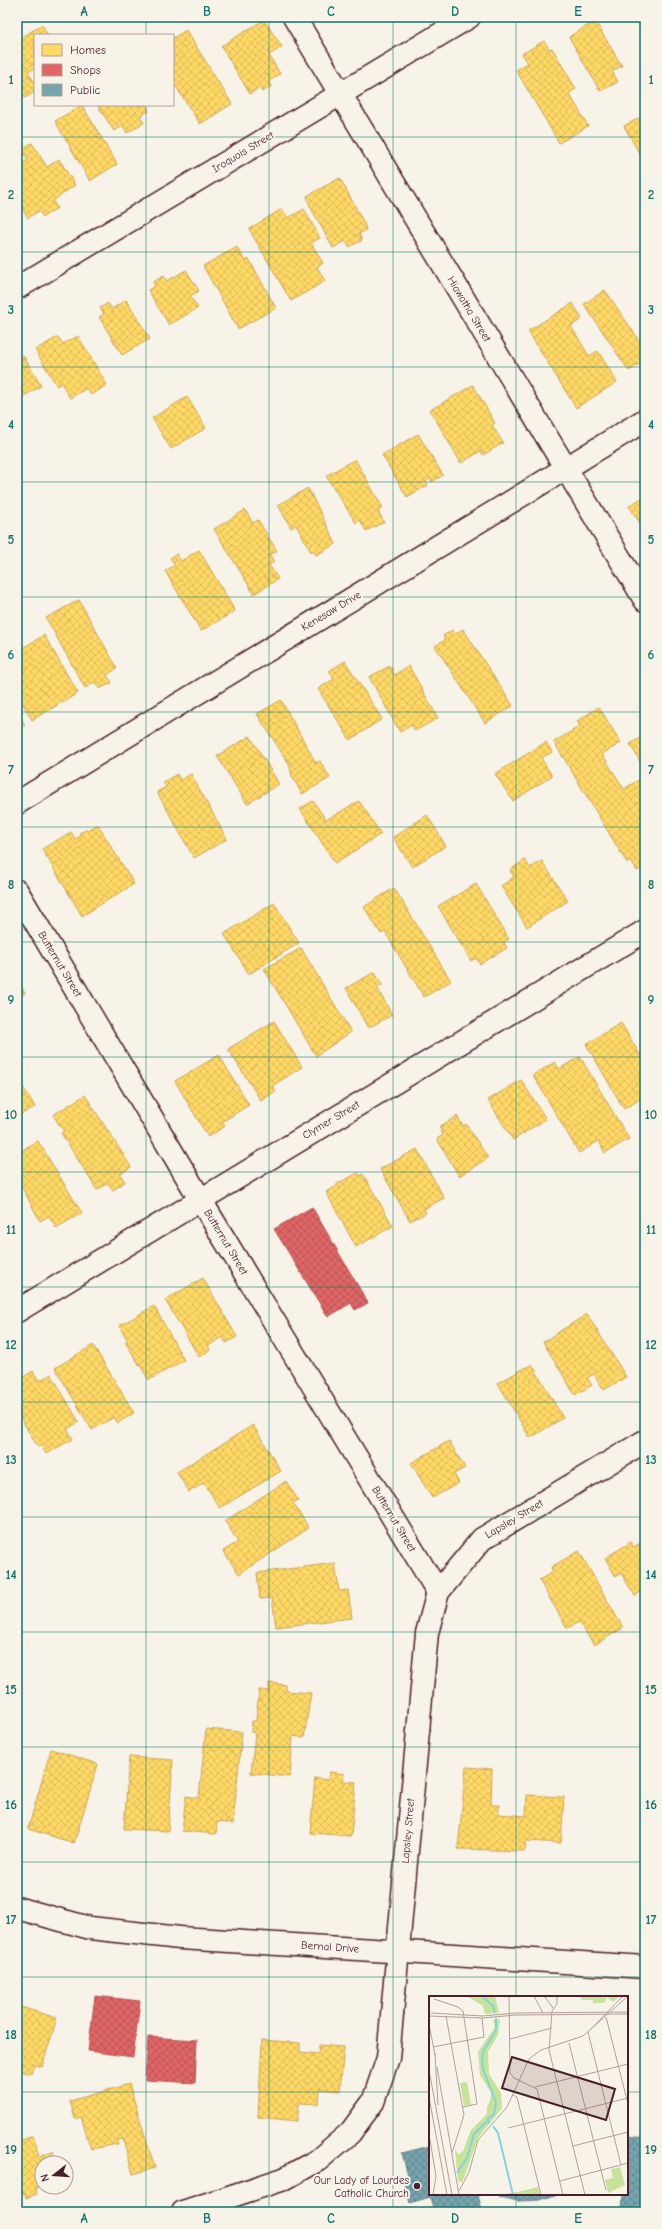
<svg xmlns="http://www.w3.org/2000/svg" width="662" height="2229" viewBox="0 0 662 2229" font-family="'Comic Neue',sans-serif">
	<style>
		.homes { fill: url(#homes-cross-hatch); stroke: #c9a154 }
		.shops { fill: url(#shops-cross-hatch); stroke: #b35154 }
		.public { fill: url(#public-cross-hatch); stroke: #697d87 }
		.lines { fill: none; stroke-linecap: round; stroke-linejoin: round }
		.minor-casing { stroke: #4a1f2b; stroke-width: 25 }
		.tertiary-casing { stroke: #4a1f2b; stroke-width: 25 }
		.minor { stroke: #f7f3e8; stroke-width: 22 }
		.tertiary { stroke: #f7f3e8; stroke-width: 22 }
		.grid { fill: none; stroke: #0f766e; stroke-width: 1; stroke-opacity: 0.55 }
		.poi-dot { fill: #4a1f2b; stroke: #f7f3e8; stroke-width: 1.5 }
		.labels { text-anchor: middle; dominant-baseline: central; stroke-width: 4; stroke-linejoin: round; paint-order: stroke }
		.street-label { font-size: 11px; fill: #4a1f2b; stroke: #f7f3e8 }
		.poi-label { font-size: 11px; fill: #4a1f2b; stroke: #f7f3e8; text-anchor: end }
		.inset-river { fill: none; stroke: #83d4da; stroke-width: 2 }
		.inset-road { fill: none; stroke: #b29e9c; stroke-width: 1 }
		.view { fill: #4a1f2b; fill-opacity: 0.15; stroke: #4a1f2b; stroke-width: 2 }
		.inset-edge { fill: none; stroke: #4a1f2b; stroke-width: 2 }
		.neatline { fill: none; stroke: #0f766e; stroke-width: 1.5 }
		.grid-label { font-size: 13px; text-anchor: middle; font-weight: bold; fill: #0f766e }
	</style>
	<defs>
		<pattern id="homes-cross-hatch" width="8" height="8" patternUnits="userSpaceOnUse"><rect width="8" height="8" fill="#ffd966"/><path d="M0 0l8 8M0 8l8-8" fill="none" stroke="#dcba59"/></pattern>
		<pattern id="shops-cross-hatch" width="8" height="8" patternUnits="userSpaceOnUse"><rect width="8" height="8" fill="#e06666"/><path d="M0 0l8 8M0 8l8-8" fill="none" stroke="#b85354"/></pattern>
		<pattern id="public-cross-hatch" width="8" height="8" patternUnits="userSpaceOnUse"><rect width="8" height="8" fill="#76a5af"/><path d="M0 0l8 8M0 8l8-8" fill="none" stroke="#63868f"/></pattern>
	</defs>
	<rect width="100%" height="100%" fill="#f7f3e8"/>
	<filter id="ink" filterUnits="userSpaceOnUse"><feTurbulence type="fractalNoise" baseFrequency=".025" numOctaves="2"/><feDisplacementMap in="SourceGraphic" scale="8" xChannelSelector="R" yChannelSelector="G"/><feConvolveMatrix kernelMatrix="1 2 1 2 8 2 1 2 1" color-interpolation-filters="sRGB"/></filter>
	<g filter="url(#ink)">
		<g class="homes">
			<path d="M264 20 282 47 269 55 280 74 269 81 272 86 262 92 259 88 250 94 221 46Z"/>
			<path d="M595 21 622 66 612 71 618 82 600 91 569 37Z"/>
			<path d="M42 25 48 35H35V68L28 72 35 83V92L25 98 17 86V40Z"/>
			<path d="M186 30 232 104 200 124 173 82V38Z"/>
			<path d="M544 41 549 49 552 48 576 89 569 93 588 126 559 143 516 70 528 63 522 54Z"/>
			<path d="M82 105 117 164 90 181 55 121Z"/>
			<path d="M99 105H146L149 111 140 116 144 123 127 133 123 126 114 131 98 106Z"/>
			<path d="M645 115V159L643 160 624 126Z"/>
			<path d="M32 143 47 167 59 159 75 185 53 201 57 208 43 217 39 211 28 218 17 201V166L28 160 21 149Z"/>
			<path d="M340 178 364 223 366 230 359 234 362 240 349 247 346 241 333 248 310 206 307 196Z"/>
			<path d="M282 209 288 218 304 209 320 238 311 243 323 263 317 267 325 281 291 301 249 229Z"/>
			<path d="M237 247 245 261 249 259 276 308 238 329 203 266Z"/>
			<path d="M186 270 199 291 190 296 198 308 169 325 148 290 155 286 153 282 164 276 167 281Z"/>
			<path d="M605 290 645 349V360L629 371 584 304Z"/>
			<path d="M126 300 150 339 122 355 99 317 104 314 100 308 108 303 112 309Z"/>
			<path d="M573 303 582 319 571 326 589 356 598 351 617 382 576 408 528 331Z"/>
			<path d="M78 336 107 385 91 395 87 388 70 398 61 383 57 386 35 350 58 337 63 344Z"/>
			<path d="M23 355 41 386 17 400V359Z"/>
			<path d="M473 385 495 423 492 425 503 443 483 455 481 451 461 463 430 410Z"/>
			<path d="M187 397 206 428 171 449 152 418Z"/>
			<path d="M418 434 443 475 432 482 430 478 426 481 428 485 407 497 382 455Z"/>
			<path d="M355 459 383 508 378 511 384 522 366 531 360 520 356 523 326 476Z"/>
			<path d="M308 488 336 544 316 555 313 550 311 552 296 525 291 528 278 505Z"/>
			<path d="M645 496V531L629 506Z"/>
			<path d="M245 510 253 523 258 520 277 551 270 555 274 562 269 565 278 579 254 594 214 529Z"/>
			<path d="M199 550 235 611 201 631 165 571 175 565 170 558 177 554 181 561Z"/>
			<path d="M79 600 117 668 107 675 112 683 99 689 95 682 85 688 46 618Z"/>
			<path d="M463 629 513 706 485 723 435 646 445 640 443 636 452 630 455 634Z"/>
			<path d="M44 635 78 693 32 720 17 693V643L21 649Z"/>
			<path d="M345 661 382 719 350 740 318 689 334 679 329 671Z"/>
			<path d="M390 666 394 675 409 666 438 718 415 731 412 725 400 732 369 677Z"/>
			<path d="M281 700 316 763 320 761 330 778 302 794 292 776 289 764 257 714Z"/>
			<path d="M599 707 621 743 602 754 624 789 640 779 645 788V866L637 871 631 861 627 863 554 742 580 726 577 721Z"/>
			<path d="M17 712 25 725 17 730Z"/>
			<path d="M645 735V770L630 744Z"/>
			<path d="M250 736 279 784 247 804 217 756Z"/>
			<path d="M546 742 552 752 541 758 552 776 513 801 495 774Z"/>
			<path d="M177 774 180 780 191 774 227 839 194 858 157 792 166 787 163 782Z"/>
			<path d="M313 801 326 820 359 801 381 834 335 863 300 809Z"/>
			<path d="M427 815 446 846 412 867 393 837Z"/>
			<path d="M98 825 134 884 82 916 42 849 71 832 75 839 81 836 79 833Z"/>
			<path d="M525 860 530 868 542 861 568 901 527 927 501 886 514 877 510 870Z"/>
			<path d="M476 884 509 939 504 942 507 948 480 964 476 958 471 961 438 906Z"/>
			<path d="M394 888 451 981 424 997 385 932 381 934 364 907Z"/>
			<path d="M274 903 299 943 249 974 224 934Z"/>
			<path d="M301 948 351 1032 316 1056 264 969Z"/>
			<path d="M375 972 382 985 377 987 392 1015 368 1028 346 988Z"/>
			<path d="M17 979 25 993 17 998Z"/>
			<path d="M274 1021 302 1067 272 1086 276 1091 261 1101 228 1049Z"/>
			<path d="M621 1023 645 1063V1096L624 1109 586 1044Z"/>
			<path d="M219 1055 249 1105 222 1122 225 1126 208 1137 175 1081Z"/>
			<path d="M580 1057 629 1139 605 1153 599 1141 579 1153 533 1075 555 1062 559 1069Z"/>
			<path d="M17 1077 35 1107 17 1116Z"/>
			<path d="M521 1080 546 1119 513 1140 488 1100Z"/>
			<path d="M85 1095 131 1167 120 1174 125 1182 113 1190 108 1183 97 1190 61 1133 64 1132 53 1115Z"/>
			<path d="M457 1116 463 1126 466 1124 488 1158 459 1176 437 1139 443 1135 439 1127Z"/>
			<path d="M38 1141 82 1213 56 1228 49 1216 40 1221 17 1178V1153Z"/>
			<path d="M417 1149 444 1198 424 1209 426 1213 410 1221 380 1169Z"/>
			<path d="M358 1173 360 1176 363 1174 393 1226 356 1247 326 1192 337 1186V1184Z"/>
			<path d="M203 1278 237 1337 226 1343 223 1337 208 1346 210 1350 199 1357 165 1300Z"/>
			<path d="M154 1306 184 1360 149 1380 125 1342 128 1341 119 1326Z"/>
			<path d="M587 1314 626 1377 604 1390 594 1374 587 1378 592 1385 575 1395 543 1342Z"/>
			<path d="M93 1345 134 1413 118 1423 114 1417 92 1430 55 1368Z"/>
			<path d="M532 1364 563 1418 530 1438 498 1383Z"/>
			<path d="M33 1371 39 1381 51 1374 79 1422 67 1429 73 1439 46 1454 41 1445 38 1447 17 1412V1381Z"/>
			<path d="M253 1425 281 1471 220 1508 204 1483 189 1492 177 1472Z"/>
			<path d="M449 1441 465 1468 454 1474 459 1483 432 1498 411 1463Z"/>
			<path d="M286 1481 298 1500 293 1503 309 1528 239 1574 223 1551 238 1542 225 1521Z"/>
			<path d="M645 1541V1589L635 1596 621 1573 616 1577 605 1558 631 1542 633 1547Z"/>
			<path d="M579 1551 623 1628 594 1645 579 1622 567 1628 539 1580 553 1572 551 1567Z"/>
			<path d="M335 1563 339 1591 348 1590 352 1618 276 1627 272 1598 260 1599 257 1573Z"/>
			<path d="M269 1683 286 1685V1691L311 1693 304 1738 293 1736 290 1777 251 1773 255 1733 251 1732 252 1721H256L259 1690 269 1691Z"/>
			<path d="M206 1729 242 1732 233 1824 217 1822 216 1834 182 1831 186 1796 199 1798Z"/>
			<path d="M51 1749 98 1764 74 1843 28 1829Z"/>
			<path d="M129 1757 173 1760 168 1831 124 1829Z"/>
			<path d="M466 1767 492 1769 491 1805H499L498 1814 526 1816 527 1795 564 1797 561 1843 526 1841 525 1851 458 1849Z"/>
			<path d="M329 1772 344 1774 343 1781 356 1782 351 1836 310 1833 315 1778 328 1780Z"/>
			<path d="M21 2007 57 2018 42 2067 34 2065 31 2074 17 2070 19 2061H17V2022Z"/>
			<path d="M262 2040 300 2043V2052L318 2054 319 2045 344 2047 340 2091 320 2089 319 2104 299 2103 297 2121 258 2117Z"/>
			<path d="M129 2084 155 2168 133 2174 123 2139 117 2140 118 2144 91 2149 81 2117 75 2119 70 2101Z"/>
			<path d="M33 2136 39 2156 53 2151 57 2163H42L43 2187 36 2189 37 2194 26 2198 25 2193 17 2195V2142Z"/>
		</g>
		<g class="shops">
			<path d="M312 1207 368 1303 355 1310 351 1303 328 1317 274 1229Z"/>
			<path d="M95 1996 140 2001 133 2057 88 2051Z"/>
			<path d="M148 2037 197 2040 195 2083 145 2080Z"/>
		</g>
		<g class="public">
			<path d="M627 2136 645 2138V2212H622L623 2194H627Z"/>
			<path d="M430 2146V2194H486L478 2196 483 2212H434L430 2197 410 2203 402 2177 408 2176 402 2153Z"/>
			<path d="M499 2194H558L540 2200 518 2201 499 2197Z"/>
		</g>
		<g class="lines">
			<g class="minor-casing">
				<g id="minor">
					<path d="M294 17 645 600"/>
					<path d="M17 288 469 17"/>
					<path d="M17 803 645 420"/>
					<path d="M17 891 200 1199 438 1592"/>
					<path d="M17 1311 645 931"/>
					<path d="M183 2212 284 2179 318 2160 350 2133 373 2102 388 2058 427 1633 438 1592 482 1539 645 1441"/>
				</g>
			</g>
			<g class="tertiary-casing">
				<path id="tertiary" d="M17 1908 90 1928 180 1938 645 1967"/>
			</g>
			<use href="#minor" class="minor"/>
			<use href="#tertiary" class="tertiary"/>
		</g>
	</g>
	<path class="grid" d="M146 17V35M269 17V2212M393 17V2212M516 17V1997M146 105V2212M17 137H645M17 252H645M17 367H645M17 482H645M17 597H645M17 712H645M17 827H645M17 942H645M17 1057H645M17 1172H645M17 1287H645M17 1402H645M17 1517H645M17 1632H645M17 1747H645M17 1862H645M17 1977H645M17 2092H430M627 2092H645M516 2194V2212"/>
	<circle class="poi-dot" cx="417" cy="2186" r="4"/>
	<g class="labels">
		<g class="street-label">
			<text transform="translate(243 152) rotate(-31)">Iroquois Street</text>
			<text transform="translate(469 309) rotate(59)">Hiawatha Street</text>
			<text transform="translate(331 611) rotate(-31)">Kenesaw Drive</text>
			<text transform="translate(60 964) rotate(59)">Butternut Street</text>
			<text transform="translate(331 1120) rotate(-31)">Clymer Street</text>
			<text transform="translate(226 1242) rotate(59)">Butternut Street</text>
			<text transform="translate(394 1519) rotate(59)">Butternut Street</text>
			<text transform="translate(514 1519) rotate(-31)">Lapsley Street</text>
			<text transform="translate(408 1831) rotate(-85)">Lapsley Street</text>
			<text transform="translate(330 1947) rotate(4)">Bernal Drive</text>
		</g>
		<g class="poi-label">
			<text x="409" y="2180">Our Lady of Lourdes<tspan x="409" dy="13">Catholic Church</tspan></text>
		</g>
	</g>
	<g transform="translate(429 1996)">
		<rect width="199" height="199" fill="#f7f3e8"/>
		<path d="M38 0H66L70 17 56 18 54 10ZM130 0H191L184 6 178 1 175 7H164V4H152V1ZM71 23 69 39 59 56 60 78 72 97 73 112 49 142 35 182 33 186 29 185 26 154 30 158 34 155 42 134 58 118V111L61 105 62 97 51 79 49 56 66 31 64 24ZM38 86 42 109 35 110 31 87ZM191 171 196 189 179 197 176 184 184 182 182 173ZM109 191 111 199 75 198 89 196Z" fill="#c7e299"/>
		<path class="inset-river" d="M53 0 64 10 66 17M61 127 58 124 65 118 67 106 54 73 53 62 55 54 67 34V22M64 130 69 137 84 199M28 177 38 162 45 138 57 126"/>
		<path class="inset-road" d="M80 0 81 77 85 82 108 93 134 199M105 0 114 17M115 0 124 12M128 0V8L123 15 120 54 156 199M5 3 29 11 34 15 48 108 34 111M2 17 53 20 87 17 199 16M0 20 53 22 87 19 199 18M17 20 35 119 23 157M177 21 199 108M0 28 6 59M161 34 194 0M159 36 192 169M81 43 123 32M140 47 177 194M4 51 55 41 53 22M6 57 9 109M8 71 30 199M0 74 23 199M106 91 199 68M84 99 88 101 112 199M0 101 18 199M79 132 199 102M0 138 7 180 4 199M144 150 199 136M131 185 199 167M30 195 40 176 49 144 78 111 100 63 112 54 154 40 199 0"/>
		<path class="view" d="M83 61 186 93 177 124 73 92Z"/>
		<rect width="199" height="199" class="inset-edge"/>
	</g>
	<rect width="662" height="2229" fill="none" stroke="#f7f3e8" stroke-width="44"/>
	<rect x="34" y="34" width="140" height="72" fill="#f7f3e8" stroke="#b29e9c"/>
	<rect x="42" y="44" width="20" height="12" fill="#ffd966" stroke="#b29e9c"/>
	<text x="70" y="54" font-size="12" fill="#4a1f2b">Homes</text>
	<rect x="42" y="64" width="20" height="12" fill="#e06666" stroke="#b29e9c"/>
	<text x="70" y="74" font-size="12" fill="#4a1f2b">Shops</text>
	<rect x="42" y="84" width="20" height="12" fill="#76a5af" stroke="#b29e9c"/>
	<text x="70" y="94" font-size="12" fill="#4a1f2b">Public</text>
	<g transform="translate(54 2175) rotate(253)"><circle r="19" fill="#f7f3e8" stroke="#b29e9c"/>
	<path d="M0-3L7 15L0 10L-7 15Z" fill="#4a1f2b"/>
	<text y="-6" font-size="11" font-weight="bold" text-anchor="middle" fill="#4a1f2b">N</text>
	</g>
	<rect x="22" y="22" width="618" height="2185" class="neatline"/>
	<g class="grid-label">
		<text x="84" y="16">A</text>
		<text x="207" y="16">B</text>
		<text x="331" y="16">C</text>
		<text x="455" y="16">D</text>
		<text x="578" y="16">E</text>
		<text x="11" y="84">1</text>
		<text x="651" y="84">1</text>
		<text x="11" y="199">2</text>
		<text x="651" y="199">2</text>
		<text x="11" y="314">3</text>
		<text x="651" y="314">3</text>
		<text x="11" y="429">4</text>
		<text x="651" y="429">4</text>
		<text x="11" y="544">5</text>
		<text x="651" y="544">5</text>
		<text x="11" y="659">6</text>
		<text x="651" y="659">6</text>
		<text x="11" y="774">7</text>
		<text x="651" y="774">7</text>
		<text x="11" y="889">8</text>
		<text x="651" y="889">8</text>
		<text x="11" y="1004">9</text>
		<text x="651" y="1004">9</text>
		<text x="11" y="1119">10</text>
		<text x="651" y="1119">10</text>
		<text x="11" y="1234">11</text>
		<text x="651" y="1234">11</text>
		<text x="11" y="1349">12</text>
		<text x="651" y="1349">12</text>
		<text x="11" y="1464">13</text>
		<text x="651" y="1464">13</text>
		<text x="11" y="1579">14</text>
		<text x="651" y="1579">14</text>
		<text x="11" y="1694">15</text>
		<text x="651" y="1694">15</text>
		<text x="11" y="1809">16</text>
		<text x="651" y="1809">16</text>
		<text x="11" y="1924">17</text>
		<text x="651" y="1924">17</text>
		<text x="11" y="2039">18</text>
		<text x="651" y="2039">18</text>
		<text x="11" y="2154">19</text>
		<text x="651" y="2154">19</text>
		<text x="84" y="2223">A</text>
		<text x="207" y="2223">B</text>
		<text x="331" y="2223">C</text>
		<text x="455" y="2223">D</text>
		<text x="578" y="2223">E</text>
	</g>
</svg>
